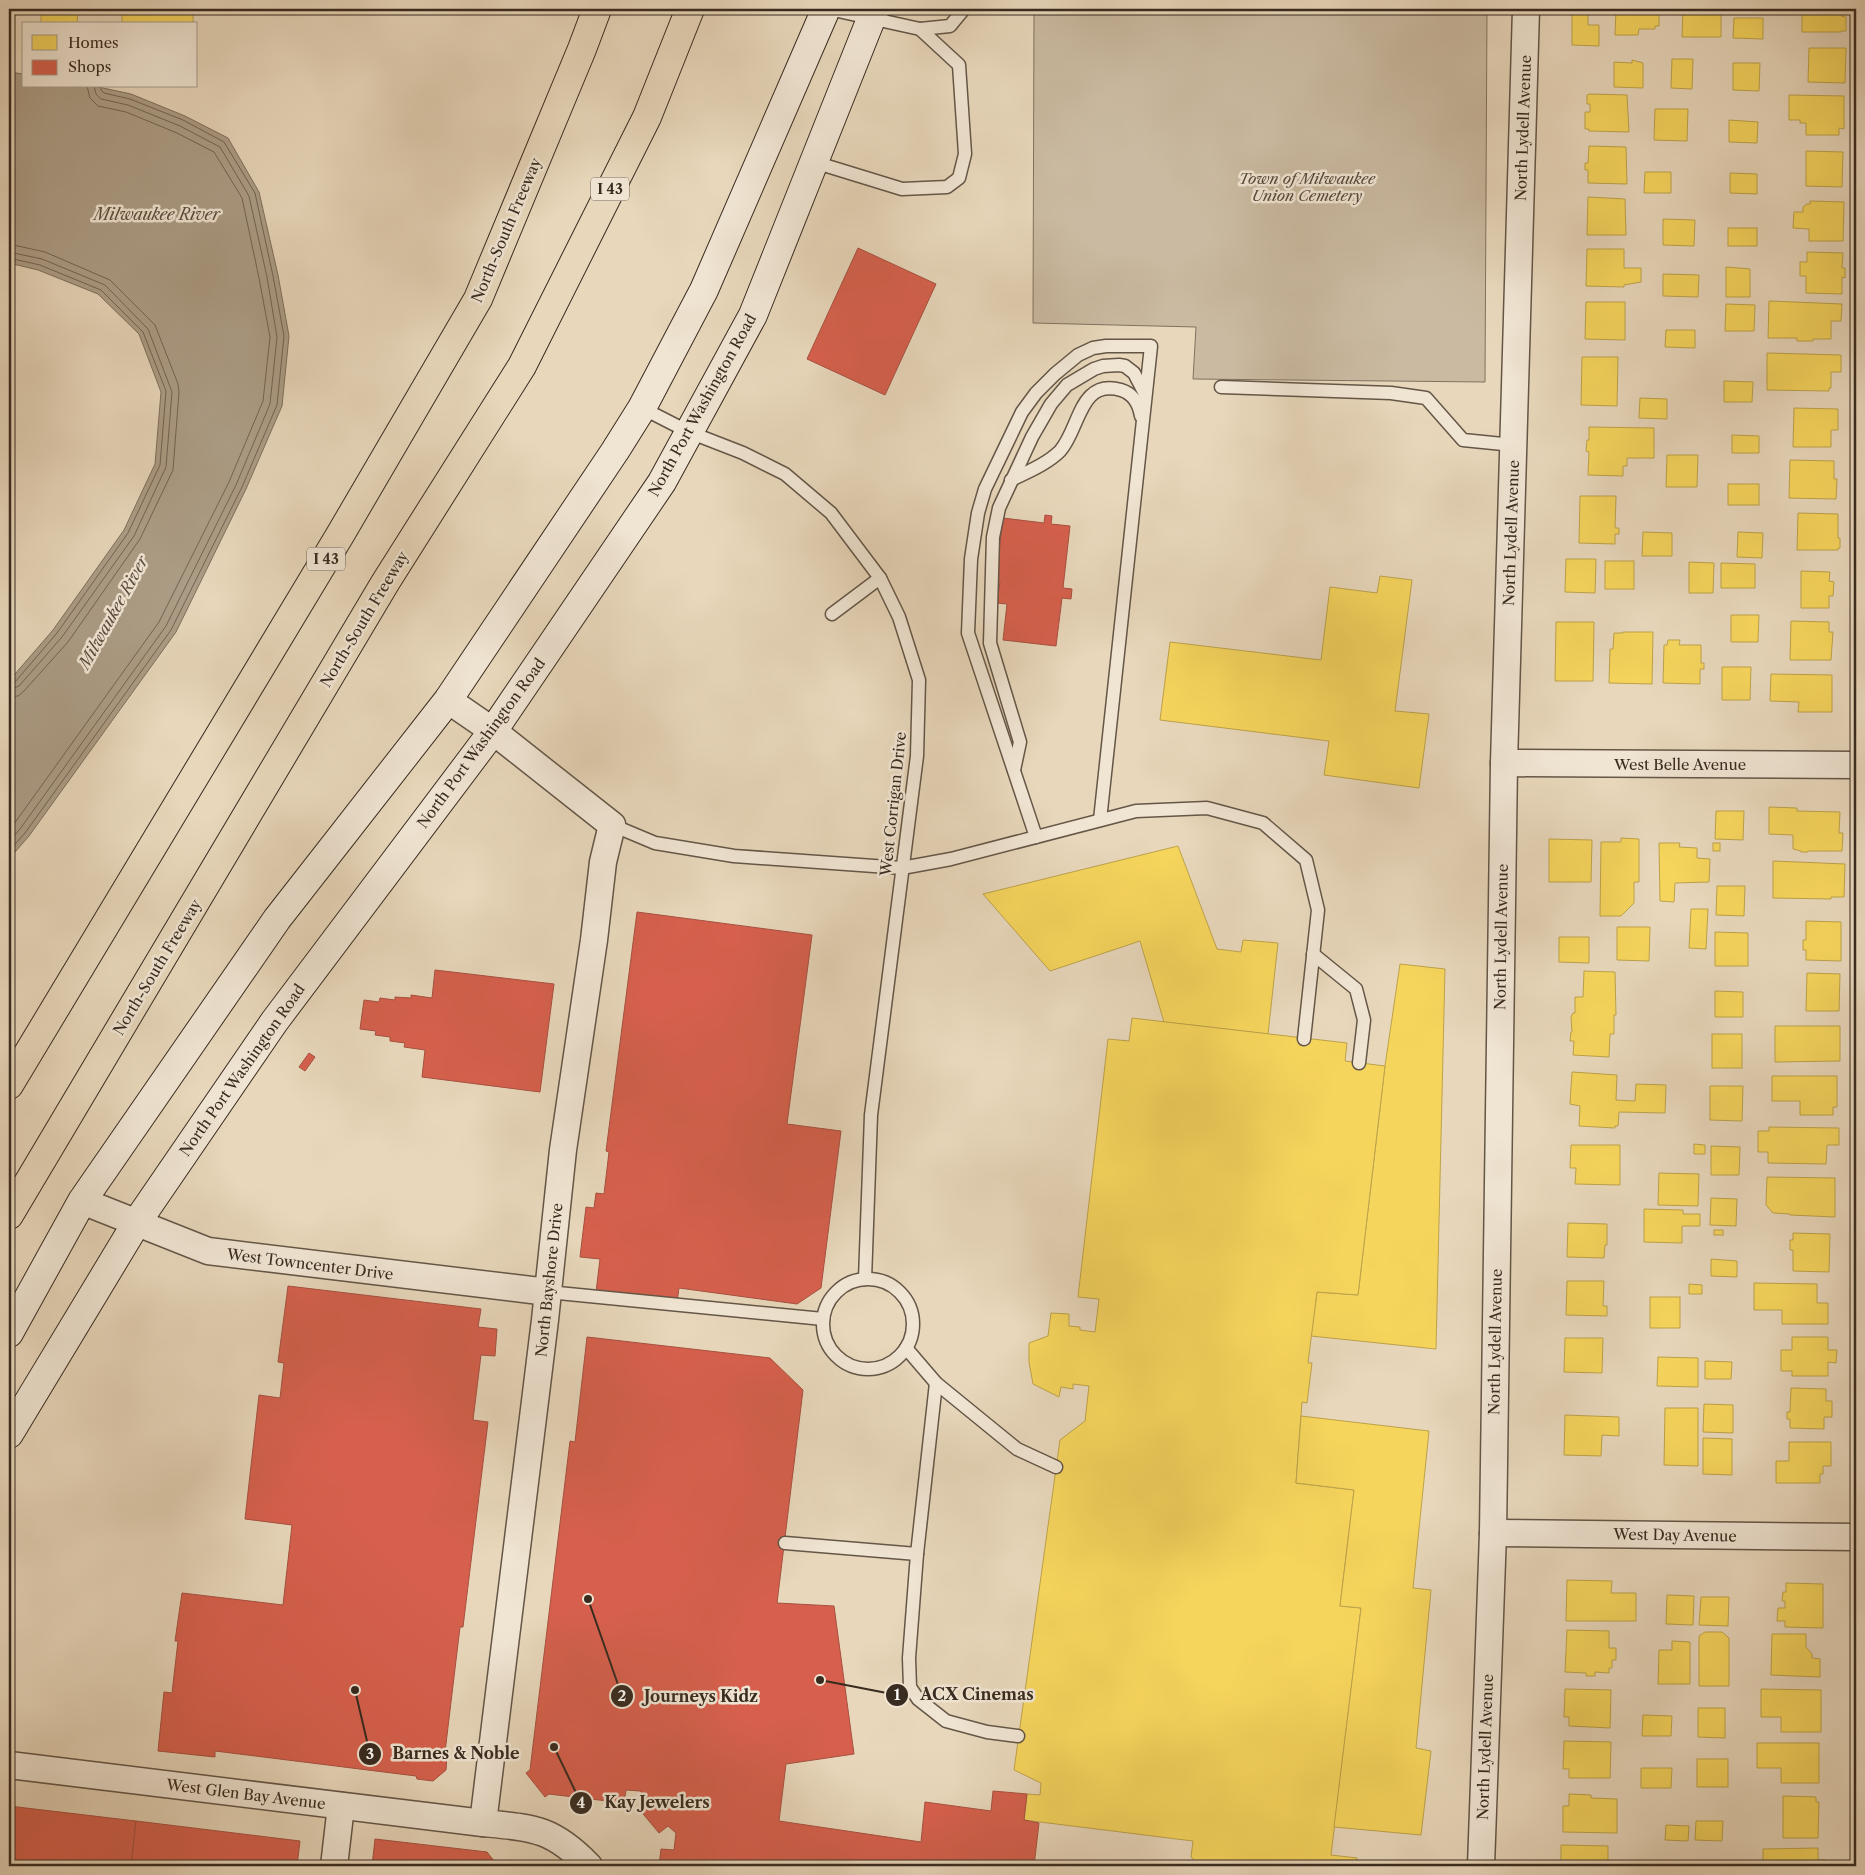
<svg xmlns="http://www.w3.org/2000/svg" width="1865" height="1875" viewBox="0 0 1865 1875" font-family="'Libre Caslon Text',serif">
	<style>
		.green { fill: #cabaa1; stroke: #817260 }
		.water { fill: #ac9d86; stroke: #7e6f5d }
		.homes { fill: #f6d55c; stroke: #bda24a }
		.shops { fill: #d6604d; stroke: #a75040 }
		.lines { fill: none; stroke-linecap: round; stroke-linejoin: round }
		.shore { stroke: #726453; stroke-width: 1 }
		.lane-casing { stroke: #645647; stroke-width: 15 }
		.street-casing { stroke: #645647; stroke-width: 29 }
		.secondary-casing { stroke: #382b20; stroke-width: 30 }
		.highway-casing { stroke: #382b20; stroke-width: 30 }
		.lane { stroke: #f0e5d3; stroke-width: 12 }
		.street { stroke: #f0e5d3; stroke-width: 26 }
		.secondary { stroke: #f0e5d3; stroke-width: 28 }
		.highway { stroke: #e8d7bb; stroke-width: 28 }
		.labels { text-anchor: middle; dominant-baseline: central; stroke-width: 5; stroke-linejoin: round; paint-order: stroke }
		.shield { fill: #f0e5d3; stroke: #6f6356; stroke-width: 1 }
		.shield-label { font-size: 14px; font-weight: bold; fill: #382b20 }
		.street-label { font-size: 15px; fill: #382b20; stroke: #f0e5d3 }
		.park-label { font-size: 15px; font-style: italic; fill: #55483a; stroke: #f0e5d3 }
		.water-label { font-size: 16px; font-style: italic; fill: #5b4d3f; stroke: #f0e5d3 }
		.leader { fill: none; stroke: #382b20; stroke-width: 2 }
		.callout-dot { fill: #382b20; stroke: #f0e5d3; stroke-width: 2 }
		.mark-label { font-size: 15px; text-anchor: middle; font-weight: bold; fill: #fff }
		.callout-label { font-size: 16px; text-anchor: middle; font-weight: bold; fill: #382b20; stroke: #f0e5d3; stroke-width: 5; stroke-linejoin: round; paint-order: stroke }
	</style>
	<rect width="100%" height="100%" fill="#e8d7bb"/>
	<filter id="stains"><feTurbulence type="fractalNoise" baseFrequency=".004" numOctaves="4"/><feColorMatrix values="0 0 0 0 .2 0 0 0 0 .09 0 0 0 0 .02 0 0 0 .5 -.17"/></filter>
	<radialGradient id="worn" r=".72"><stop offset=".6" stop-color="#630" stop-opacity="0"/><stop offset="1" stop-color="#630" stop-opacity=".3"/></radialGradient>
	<path class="green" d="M1034 9H1487L1485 382 1193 379 1196 327 1033 323Z"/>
	<path class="water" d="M9 72 24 74V86H94L131 94 185 116 228 138 259 192 278 275 289 336 282 406 246 489 176 632 29 836 9 859V681L53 630 124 530 155 464 161 392 139 334 98 294 38 270 9 263Z"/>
	<g class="homes">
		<path d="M41 9H78L77 24H41Z"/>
		<rect x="122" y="9" width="71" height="15"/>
		<path d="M1572 9H1588V25H1599V46L1572 45Z"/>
		<path d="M1616 9H1659V26H1655V29H1639L1638 35H1615Z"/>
		<path d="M1683 9H1721V37H1682Z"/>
		<path d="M1802 9H1841V16L1846 17V31H1841V32H1802Z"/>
		<path d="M1734 18H1763V39L1733 38Z"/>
		<path d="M1809 48H1846L1845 83 1808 82Z"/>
		<path d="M1672 59H1693L1692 89 1671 88Z"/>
		<path d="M1632 60 1643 63V88L1614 87V62L1632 63Z"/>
		<path d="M1733 63H1760L1759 91 1733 90Z"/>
		<path d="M1590 94 1627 95 1629 132 1589 131V129H1585V112H1590V104H1587V95Z"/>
		<path d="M1789 95 1844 96V129L1839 128V135H1806V123H1800V120H1789Z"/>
		<path d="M1655 109H1688L1687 141 1654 140Z"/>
		<path d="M1729 120 1758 122 1757 143 1729 142Z"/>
		<path d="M1589 146 1626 147 1627 184 1588 183V170H1585V163H1588Z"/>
		<path d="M1806 151 1843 152 1842 187 1806 186Z"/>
		<path d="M1645 172H1671V193H1644Z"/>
		<path d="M1730 173 1757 174V194L1730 193Z"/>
		<path d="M1588 197 1625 199 1626 235H1587Z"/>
		<path d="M1810 201 1844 202 1843 241H1809V229L1793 228 1794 212H1803V207L1807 204H1810Z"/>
		<path d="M1663 219 1695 220 1694 246 1663 245Z"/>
		<rect x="1728" y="228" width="29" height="18"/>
		<path d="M1587 249H1624V268H1641V282L1624 285V287L1586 286Z"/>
		<path d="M1807 252 1843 253 1842 268H1845V278L1842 277V294L1806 293V276H1800V262H1807Z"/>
		<path d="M1726 267 1750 269V297H1726Z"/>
		<path d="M1663 274 1699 275 1698 297 1663 296Z"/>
		<path d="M1769 301 1842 304 1841 321H1831V339H1813V341H1797V338H1768Z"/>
		<path d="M1586 302H1625V340L1585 339Z"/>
		<path d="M1726 304 1755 305 1754 331H1725Z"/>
		<path d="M1666 330H1695V348L1665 347Z"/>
		<path d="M1767 353 1841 355V372H1831V388H1829V391L1767 390Z"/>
		<path d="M1582 357H1618L1617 406 1581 405Z"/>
		<path d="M1724 381 1753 382 1752 402H1724Z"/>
		<path d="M1640 398 1667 399V419L1639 418Z"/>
		<path d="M1794 408 1838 409V430H1831V447H1793Z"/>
		<path d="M1589 427 1654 428V458H1627V466H1623V476L1588 475 1589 452 1586 451 1587 440H1589Z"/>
		<path d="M1732 435 1759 436V453H1732Z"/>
		<path d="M1667 455H1698L1697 487H1666Z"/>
		<path d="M1790 460 1834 461V479H1837L1836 499 1789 498Z"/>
		<rect x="1728" y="484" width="31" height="21"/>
		<path d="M1580 496H1616L1615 528H1619V534H1615V544L1579 543Z"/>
		<path d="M1798 513 1838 514V538H1840V548H1838V550H1797Z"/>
		<path d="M1643 532 1672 533V556H1642Z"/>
		<path d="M1738 532 1763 533 1762 558 1737 557Z"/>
		<path d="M1566 559H1596L1595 593 1565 592Z"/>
		<rect x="1605" y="561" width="29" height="28"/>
		<path d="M1689 562 1714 563 1713 593H1689Z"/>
		<path d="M1721 563 1755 564V588H1721Z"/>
		<path d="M1801 571 1830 572 1829 581 1834 582 1833 596H1829V608H1801Z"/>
		<path d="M1380 576 1412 580 1395 711 1429 714 1419 788 1324 775 1329 741 1160 720 1170 642 1321 660 1330 587 1377 593Z"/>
		<path d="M1731 615H1759L1758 642H1731Z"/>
		<path d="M1791 621 1829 622V632H1833L1831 660H1790Z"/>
		<path d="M1556 622H1594L1593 681H1555Z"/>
		<path d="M1623 632H1653L1652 684 1609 683 1610 649H1613L1614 633H1623Z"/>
		<path d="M1668 640H1680L1679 645H1701V663H1704V669H1700V684L1663 683 1664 645H1667Z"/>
		<path d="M1722 667H1751L1750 700H1722Z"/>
		<path d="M1771 674 1832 675V712H1798L1799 702 1770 701Z"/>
		<path d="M1769 807 1797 808V811L1840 812 1839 833H1843L1842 851H1808V852H1801V851L1793 849V835L1769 834Z"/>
		<path d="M1716 811H1744L1743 840 1715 839Z"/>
		<path d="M1621 838 1639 839V882H1634V903L1621 916H1600L1601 842H1621Z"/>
		<path d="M1549 839 1592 840 1591 882H1549Z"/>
		<path d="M1659 843H1680L1679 847 1697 848V858L1710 859 1709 882 1675 883 1674 902 1660 901Z"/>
		<rect x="1713" y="843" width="7" height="8"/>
		<path d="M1178 846 1217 949 1241 952 1243 940 1278 943 1268 1034 1164 1022 1140 941 1050 971 983 894Z"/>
		<path d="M1773 861 1845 864 1844 897H1831V899L1773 898Z"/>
		<path d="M1717 886H1745L1744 916 1716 915Z"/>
		<path d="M1691 909H1708L1706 949 1689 948Z"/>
		<path d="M1806 921 1841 922V961L1806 960V950H1803V940H1806Z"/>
		<path d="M1617 927H1650L1649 961 1617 960Z"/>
		<path d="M1715 932 1748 933V966H1715Z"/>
		<path d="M1559 937H1589V963L1559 962Z"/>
		<path d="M1400 964 1445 969 1436 1349 1311 1336 1317 1292 1358 1295 1385 1066Z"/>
		<path d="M1584 971 1615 972 1616 1015H1614V1034H1610L1609 1057 1573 1055 1574 1041H1570L1571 1032H1572L1571 1017 1573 1013H1575V997H1583Z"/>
		<path d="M1807 973 1840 974 1839 1011H1806Z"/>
		<path d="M1715 991 1743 992V1017H1715Z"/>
		<path d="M1132 1018 1347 1043 1345 1061 1385 1066 1358 1295 1317 1292 1308 1363H1312L1307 1403 1302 1402 1296 1483 1354 1490 1340 1606 1361 1608 1331 1855 1357 1858 1356 1866H1201L1191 1857 1193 1841 1024 1820 1027 1794 1040 1795 1041 1783 1014 1770 1060 1440 1085 1421 1089 1386 1073 1384V1389L1061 1387 1059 1397 1033 1384 1029 1362V1343L1048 1336 1051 1313 1069 1314V1326L1080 1327V1330L1095 1332 1099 1299 1078 1297 1108 1039 1129 1041Z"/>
		<path d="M1775 1026H1840V1061L1775 1062Z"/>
		<rect x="1712" y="1034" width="30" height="34"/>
		<path d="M1572 1072 1617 1075 1616 1100 1635 1101 1636 1084 1666 1085 1665 1113 1619 1112 1618 1126H1615V1128L1579 1126 1580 1106 1570 1104Z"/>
		<path d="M1772 1076H1837V1107H1833V1115H1800V1101H1772Z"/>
		<path d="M1710 1086H1743L1742 1121 1710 1120Z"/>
		<path d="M1769 1127 1839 1128V1145H1827L1826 1164 1768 1163V1152H1758V1131H1769Z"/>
		<path d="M1694 1144 1705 1145V1154H1694Z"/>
		<path d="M1571 1145H1620V1185L1575 1184 1576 1168H1570Z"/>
		<path d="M1711 1146 1740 1147 1739 1175H1711Z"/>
		<path d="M1659 1173 1699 1174 1698 1206 1658 1205Z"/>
		<path d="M1767 1177 1835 1178V1217L1790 1215V1214L1773 1213 1766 1205Z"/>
		<path d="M1711 1198 1737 1199 1736 1226 1710 1225Z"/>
		<path d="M1644 1209 1683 1210V1214H1700V1226H1682V1243L1644 1242Z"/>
		<path d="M1568 1223 1607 1224V1245H1605L1604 1258 1567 1257Z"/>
		<rect x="1714" y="1230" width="9" height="5"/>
		<path d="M1793 1233 1830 1234 1829 1272 1793 1271V1250H1790V1240H1793Z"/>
		<path d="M1711 1259 1737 1261V1277L1711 1276Z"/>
		<path d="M1567 1281H1604L1603 1306H1607V1316L1566 1315Z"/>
		<path d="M1754 1283 1817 1284V1303H1828V1324H1782V1310H1754Z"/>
		<path d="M1689 1284 1702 1285V1294H1689Z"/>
		<rect x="1650" y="1297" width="30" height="31"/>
		<path d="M1792 1337H1828V1350H1837L1836 1363 1828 1362V1376H1792V1371H1781V1350H1792Z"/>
		<path d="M1565 1338H1603L1602 1373 1564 1372Z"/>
		<path d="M1658 1357 1698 1358V1387L1657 1386Z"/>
		<path d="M1705 1361 1732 1362 1731 1379H1705Z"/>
		<path d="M1791 1388 1826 1389V1401H1832V1417H1824V1429L1790 1428V1419H1787V1412H1790Z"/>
		<path d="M1704 1404 1733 1405V1433L1703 1432Z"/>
		<path d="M1665 1408H1698V1466L1664 1465Z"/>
		<path d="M1565 1415 1619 1417V1436L1602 1435 1601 1456 1564 1455Z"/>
		<path d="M1301 1416 1429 1431 1413 1588 1431 1590 1416 1748 1431 1751 1421 1835 1334 1827 1361 1608 1340 1606 1354 1490 1296 1483Z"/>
		<path d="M1703 1438 1732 1439V1475L1703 1474Z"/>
		<path d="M1789 1442H1831V1466H1823V1474H1820V1483H1776V1461H1789Z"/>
		<path d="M1567 1580 1612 1581 1611 1593H1636V1621H1566Z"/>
		<path d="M1786 1583 1823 1584V1628L1785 1627V1621H1777L1778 1608H1785V1601H1782L1783 1592H1786Z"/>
		<path d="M1667 1595 1694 1596 1693 1625 1666 1624Z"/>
		<path d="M1701 1597H1729L1728 1626 1699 1625Z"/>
		<path d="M1567 1630 1609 1631V1648H1616V1660H1612V1668H1609V1673L1595 1672V1676H1586V1673L1565 1672Z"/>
		<path d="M1705 1632H1722L1729 1638V1686H1699V1636Z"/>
		<path d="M1772 1634H1806V1647L1812 1654V1658L1820 1659V1677L1771 1675Z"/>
		<path d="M1672 1641 1690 1642V1684H1658L1659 1650H1672Z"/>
		<path d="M1565 1689 1611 1690 1610 1728 1569 1726V1717H1564Z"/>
		<path d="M1761 1689 1821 1690V1732H1781V1717H1761Z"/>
		<path d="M1698 1708H1725V1738L1698 1737Z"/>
		<path d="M1643 1715 1672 1716 1671 1736H1642Z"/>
		<path d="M1564 1741 1611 1742 1610 1778H1569V1769H1563Z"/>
		<path d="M1757 1743H1819V1783H1781V1768H1757Z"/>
		<rect x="1697" y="1759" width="31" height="28"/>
		<path d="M1641 1768H1672L1671 1788H1641Z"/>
		<path d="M1569 1794 1591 1795V1798L1617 1799V1833L1563 1832V1806H1569Z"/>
		<path d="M1783 1796 1816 1797V1802H1819L1818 1838H1783Z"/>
		<path d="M1696 1821H1723L1722 1841 1695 1840Z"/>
		<path d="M1666 1825 1689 1826 1688 1841 1665 1840Z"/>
		<path d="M1561 1845 1608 1846V1866H1556V1862H1561Z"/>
		<path d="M1818 1848V1860H1826V1866H1763V1849Z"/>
		<path d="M1657 1863H1688V1866H1656Z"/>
	</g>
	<g class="shops">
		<path d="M858 248 936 284 885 395 807 359Z"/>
		<path d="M1045 515 1052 516 1051 524 1070 526 1063 588 1072 589 1071 599 1062 598 1056 646 1003 640 1007 604 997 603 1000 582H995L1003 518 1044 523Z"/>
		<path d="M637 912 812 935 787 1124 841 1131 821 1288 797 1304 679 1288 677 1302 596 1292 600 1259 580 1257 586 1207 594 1208 596 1193 604 1194 609 1152 606 1151Z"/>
		<path d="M435 970 554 984 540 1092 422 1077 425 1050 404 1047 405 1043 390 1041V1037L375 1035 376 1031 360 1029 364 1000 379 1002 380 998 395 1000V997L411 998V995L432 998Z"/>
		<path d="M309 1053 315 1057 305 1071 299 1067Z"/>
		<path d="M288 1286 481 1309 478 1327 497 1329 495 1356 481 1355 473 1420 488 1422 463 1627H460L445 1752 447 1755 446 1770 433 1781 417 1779 416 1776 215 1751V1757L158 1751 164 1692 172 1693 178 1641H175L182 1593 283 1605 292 1525 245 1519 259 1395 280 1398 284 1363 278 1362Z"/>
		<path d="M587 1337 770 1358 803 1390 777 1603 834 1606 854 1754 786 1764 779 1821 921 1842 925 1802 991 1811 993 1791 1027 1794 1024 1820 1039 1823 1034 1866H659L661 1849 674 1850 676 1833 668 1826 659 1833 639 1809 649 1801 640 1791 626 1790 624 1803 549 1794 545 1797 526 1773 530 1770 570 1441 575 1442Z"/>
		<path d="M9 1806 136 1821 131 1866H9Z"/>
		<path d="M136 1821 300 1841 297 1866H131Z"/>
		<path d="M375 1839 487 1852 498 1866H372Z"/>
	</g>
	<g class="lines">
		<g class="shore">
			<path d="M9 244 45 252 110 280 155 325 178 384 179 392 173 470 140 539 68 642 24 691 18 696 9 697"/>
			<path d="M9 252 42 259 105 285 148 329 172 392 166 467 134 536 62 637 19 686 9 690"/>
			<path d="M9 258 40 265 101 290 143 332 166 391 160 465 128 533 57 633 15 682 9 684"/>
			<path d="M9 831 159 622 229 482 263 401 270 337 259 278 242 198 214 152 177 133 126 112 98 106 90 98 87 86"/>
			<path d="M9 842 20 829 166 626 236 485 270 404 277 337 267 277 249 196 220 147 180 126 128 105 101 99 96 94 94 86"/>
			<path d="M9 851 25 833 171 630 242 487 277 405 284 336 273 276 255 193 224 142 183 120 130 99 104 93 101 90V86"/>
		</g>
		<g class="lane-casing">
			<g id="lane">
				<path d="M829 9 920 29 950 26 964 9"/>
				<path d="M814 162 902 189 947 187 959 178 965 154 959 65 920 29"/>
				<path d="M1221 387 1391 393 1426 398 1463 440 1513 445"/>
				<path d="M642 408 689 432 743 453 785 474 831 513 880 578 899 617 919 680 917 756 871 1115 865 1279"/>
				<path d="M1011 480C1027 472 1047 464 1060 451 1080 429 1079 378 1121 390 1134 394 1139 404 1141 416"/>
				<path d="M832 614 880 578"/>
				<path d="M1014 770 1020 742 990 643 993 537 999 508 1032 437 1051 404 1067 385 1094 369 1103 366 1119 365 1125 366 1134 373 1145 394"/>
				<path d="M612 825 655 843 734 856 902 868 951 859 1136 811 1207 808 1263 823 1306 860 1318 910 1304 1039"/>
				<path d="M1036 837 968 633 971 559 978 513 985 489 1022 412 1036 393 1055 374 1078 355 1093 348 1106 346H1151L1100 820"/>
				<path d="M1313 954 1356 989 1364 1020 1359 1063"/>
				<circle cx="868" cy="1324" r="45"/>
				<path d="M548 1292 823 1319"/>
				<path d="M906 1348 936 1383 1017 1449 1056 1467"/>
				<path d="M936 1383 917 1554 909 1658 910 1687 918 1699 946 1721 987 1732 1018 1736"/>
				<path d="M785 1543 917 1554"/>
			</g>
		</g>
		<g class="street-casing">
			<g id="street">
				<path d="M448 700 493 731 612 825 603 862 594 940 563 1150 545 1320 483 1823C534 1828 552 1828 589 1866"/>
				<path d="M1504 763 1856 765"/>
				<path d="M82 1201 208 1251 548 1292"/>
				<path d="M1493 1533 1856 1537"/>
				<path d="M9 1765 483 1823"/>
				<path d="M334 1866 341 1806"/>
				<path d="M1481 1866 1493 1533 1504 763 1526 9"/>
			</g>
		</g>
		<g class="secondary-casing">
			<g id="secondary">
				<path d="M9 1333 82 1201 277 919 448 700 615 451 642 408 704 290 826 9"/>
				<path d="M9 1434 137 1222 274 1022 493 731 662 482 753 315 875 9"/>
			</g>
		</g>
		<g class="highway-casing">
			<g id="highway">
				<path d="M9 1085 340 535 478 299 582 49 597 9"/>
				<path d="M9 1215 385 583 522 366 647 117 690 9"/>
			</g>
		</g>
		<use href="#lane" class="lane"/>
		<use href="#street" class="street"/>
		<use href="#secondary" class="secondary"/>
		<use href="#highway" class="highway"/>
	</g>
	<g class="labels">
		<g class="shield">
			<rect x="591" y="177.5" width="38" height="23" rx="4"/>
			<rect x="307" y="547.5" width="38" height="23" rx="4"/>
		</g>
		<g class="shield-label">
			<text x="610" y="189">I 43</text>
			<text x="326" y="559">I 43</text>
		</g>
		<g class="street-label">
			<text transform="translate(1523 128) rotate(-88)">North Lydell Avenue</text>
			<text transform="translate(506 230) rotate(-67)">North-South Freeway</text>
			<text transform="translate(702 405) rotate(-61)">North Port Washington Road</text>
			<text transform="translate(1511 533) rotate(-88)">North Lydell Avenue</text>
			<text transform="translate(364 619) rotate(-59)">North-South Freeway</text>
			<text transform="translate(481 743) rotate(-54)">North Port Washington Road</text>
			<text x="1680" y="764">West Belle Avenue</text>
			<text transform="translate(893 804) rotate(-84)">West Corrigan Drive</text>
			<text transform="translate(1501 937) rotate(-89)">North Lydell Avenue</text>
			<text transform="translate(157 967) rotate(-59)">North-South Freeway</text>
			<text transform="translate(242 1070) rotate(-55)">North Port Washington Road</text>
			<text transform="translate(310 1264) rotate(7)">West Towncenter Drive</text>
			<text transform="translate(549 1280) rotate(-84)">North Bayshore Drive</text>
			<text transform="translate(1495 1342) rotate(-89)">North Lydell Avenue</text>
			<text transform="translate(1675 1535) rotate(1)">West Day Avenue</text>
			<text transform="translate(1485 1747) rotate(-88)">North Lydell Avenue</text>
			<text transform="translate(246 1794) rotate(7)">West Glen Bay Avenue</text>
		</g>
		<g class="park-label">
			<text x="1307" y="178">Town of Milwaukee<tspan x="1307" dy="17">Union Cemetery</tspan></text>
		</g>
		<g class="water-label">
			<text x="157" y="214">Milwaukee River</text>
			<text transform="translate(113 612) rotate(-61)">Milwaukee River</text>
		</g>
	</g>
	<path class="leader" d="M820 1680L897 1695M588 1599L622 1696M355 1690L370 1754M554 1747L581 1803"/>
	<g class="callout-dot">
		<circle cx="820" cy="1680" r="5"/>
		<circle cx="588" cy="1599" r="5"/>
		<circle cx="355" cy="1690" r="5"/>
		<circle cx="554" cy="1747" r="5"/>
		<circle cx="897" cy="1695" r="12"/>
		<circle cx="622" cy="1696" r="12"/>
		<circle cx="370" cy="1754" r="12"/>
		<circle cx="581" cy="1803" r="12"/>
	</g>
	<g class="mark-label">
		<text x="897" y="1700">1</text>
		<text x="622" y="1701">2</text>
		<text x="370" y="1759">3</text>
		<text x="581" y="1808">4</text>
	</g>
	<g class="callout-label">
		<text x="977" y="1700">ACX Cinemas</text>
		<text x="701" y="1702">Journeys Kidz</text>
		<text x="456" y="1759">Barnes &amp; Noble</text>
		<text x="657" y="1808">Kay Jewelers</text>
	</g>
	<rect width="1865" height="1875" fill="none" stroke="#e8d7bb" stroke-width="30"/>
	<rect x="10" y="10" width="1845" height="1855" fill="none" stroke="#382b20" stroke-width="2.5"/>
	<rect x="15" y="15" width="1835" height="1845" fill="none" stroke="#382b20"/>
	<rect x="22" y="22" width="175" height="65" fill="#f0e5d3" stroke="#a69b8b"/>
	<rect x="32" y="35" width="25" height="15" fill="#f6d55c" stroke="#a69b8b"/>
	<text x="68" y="48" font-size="15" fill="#382b20">Homes</text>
	<rect x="32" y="60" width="25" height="15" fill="#d6604d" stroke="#a69b8b"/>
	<text x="68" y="72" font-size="15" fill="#382b20">Shops</text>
	<rect width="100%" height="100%" filter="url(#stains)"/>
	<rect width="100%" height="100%" fill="url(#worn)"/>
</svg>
